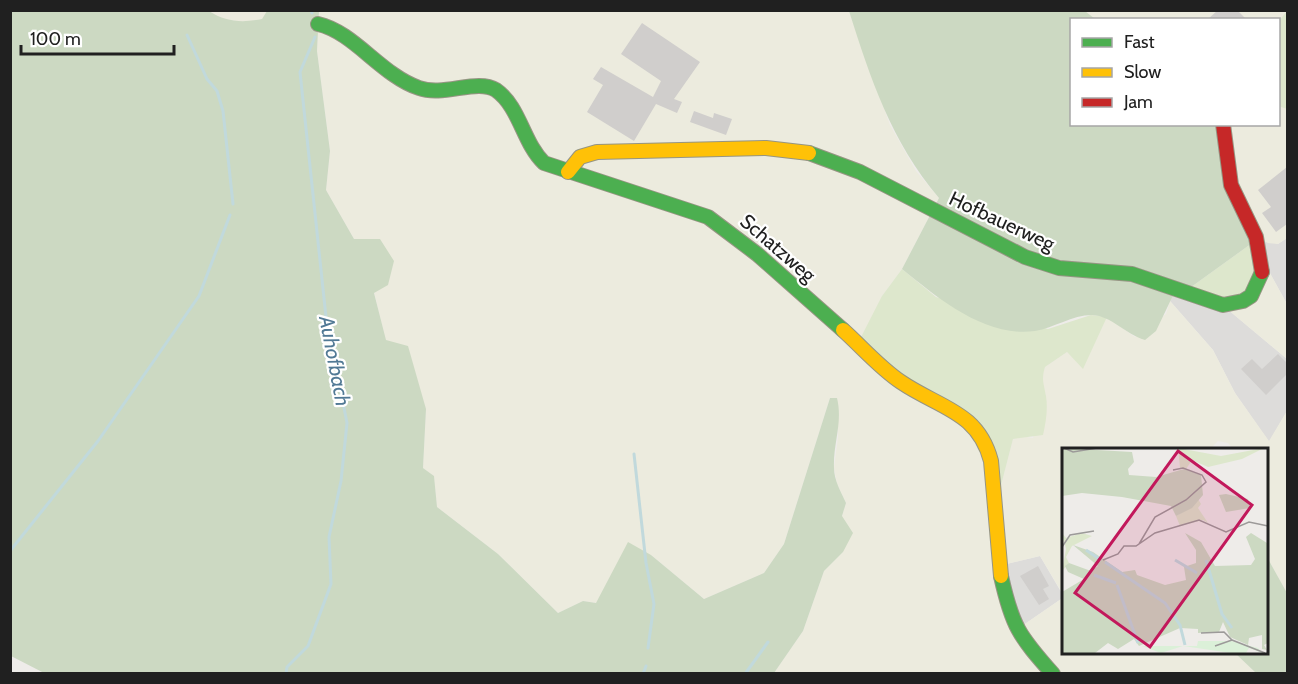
<svg xmlns="http://www.w3.org/2000/svg" width="1298" height="684" viewBox="0 0 1298 684" font-family="Cabin,sans-serif">
	<style>
		.residential { fill: #dddcda }
		.farmland { fill: #ecebde }
		.grass { fill: #dde7cc }
		.forest { fill: #ccd9c2 }
		.lines { fill: none; stroke-linecap: round; stroke-linejoin: round }
		.stream { stroke: #c1d9dc; stroke-width: 3 }
		.building { fill: #d0cecc }
		.fast-casing { stroke: #969583; stroke-width: 16 }
		.slow-casing { stroke: #969583; stroke-width: 16 }
		.jam-casing { stroke: #969583; stroke-width: 16 }
		.fast { stroke: #4caf50; stroke-width: 14 }
		.slow { stroke: #ffc107; stroke-width: 14 }
		.jam { stroke: #c62828; stroke-width: 14 }
		.labels { text-anchor: middle; dominant-baseline: central; stroke-width: 4.5; stroke-linejoin: round; paint-order: stroke }
		.street-label { font-size: 20px; fill: #202020; stroke: #fff }
		.water-label { font-size: 21px; font-style: italic; fill: #517995; stroke: #fff }
		.inset-river { fill: none; stroke: #c1d9dc; stroke-width: 3 }
		.inset-road { fill: none; stroke: #9c9a99; stroke-width: 1.5 }
		.view { fill: #c2185b; fill-opacity: 0.15; stroke: #c2185b; stroke-width: 3 }
		.inset-edge { fill: none; stroke: #202020; stroke-width: 3 }
	</style>
	<rect width="100%" height="100%" fill="#eeece9"/>
	<g class="residential">
		<path d="M1258 238 1278 244 1287 238V304L1266 266Z"/>
		<path d="M1174 292 1226 308 1287 359V411L1269 442 1235 393 1213 350 1170 301Z"/>
		<path d="M1040 556 1064 597 1019 628 1002 565Z"/>
	</g>
	<g class="farmland">
		<path d="M209 11H267L263 19 245 22 221 19Z"/>
		<path d="M319 11H849L890 125 916 171 939 198 902 269 882 296 958 416 984 447 999 586 1046 673H774L803 631 824 571 843 552 842 516 846 503 837 484 834 468 838 437 837 398H830L784 544 764 573 704 599 651 555 596 603 583 601 558 613 498 554 437 507 434 476 423 468 426 409 386 341 374 292 354 239 326 190 330 151 317 51Z"/>
		<path d="M1085 11 1287 10 1288 11 1279 21 1095 20Z"/>
		<path d="M1279 106 1287 109V238L1278 244 1268 243 1258 238 1236 190 1227 129 1231 125 1278 124Z"/>
		<path d="M1266 266 1287 304V359L1226 308Z"/>
		<path d="M1170 301 1213 350 1235 393 1269 441 1287 411V593L1267 557 1266 450H1234L1228 443 1218 441 1209 450H1064V596L1040 556 1002 565 998 497 1013 439 1021 436 1033 438 1046 395 1041 380 1045 367 1067 352 1083 368 1107 317 1135 337 1166 314Z"/>
		<path d="M1064 597V652L1235 653 1256 673H1058L1019 628Z"/>
	</g>
	<g class="grass">
		<path d="M1287 11V109L1278 106 1279 21Z"/>
		<path d="M1255 241 1257 283 1231 302 1187 290Z"/>
		<path d="M902 269 936 297 1048 329 1091 315 1107 317 1083 369 1067 352 1045 367C1041 380 1044 384 1046 396 1048 409 1046 422 1043 435L1013 439 998 497 987 437 930 397 859 341 882 296Z"/>
	</g>
	<g class="forest">
		<path d="M11 11H209C226 22 242 23 262 19L267 11H319L317 51 330 151 326 190 354 239H380L394 261 388 285 374 293 386 340 408 346 426 409 423 468 434 476 437 507 498 554 558 613 583 601 596 603 628 542 651 555 704 599 764 573 784 544 830 398H837C843 423 833 443 834 468 834 480 841 492 846 503L842 516 853 533 843 552 824 571 803 631 774 673 46 674 11 656Z"/>
		<path d="M849 11H1085L1095 19 1072 20V124L1221 125 1222 142 1255 241 1187 290 1177 287 1156 331 1145 340C1125 334 1112 316 1092 315 1072 315 1054 328 1035 331 985 338 938 298 902 269L939 198C891 141 871 80 849 11Z"/>
		<path d="M1267 557 1287 593V673H1256L1235 653 1266 652Z"/>
	</g>
	<g class="lines">
		<g class="stream">
			<path d="M311 10 312 13"/>
			<path d="M187 35 207 79 217 91 223 111 233 204"/>
			<path d="M634 454 646 563 654 604 648 648"/>
			<path d="M10 551 98 441 199 296 230 215"/>
			<path d="M286 674 287 667 308 646 331 584 329 537 341 481 347 423 326 317 300 72 315 37"/>
			<path d="M643 674 646 666"/>
			<path d="M745 674 768 642"/>
		</g>
	</g>
	<g class="building">
		<path d="M1218 10H1237L1247 20H1207Z"/>
		<path d="M642 23 700 62 674 99 682 102 677 113 656 104 634 141 587 112 603 85 593 79 601 67 653 97 661 81 621 54Z"/>
		<path d="M694 111 713 118 714 113 732 119 726 135 690 122Z"/>
		<path d="M1287 167V224L1276 232 1262 213 1271 207 1258 190Z"/>
		<path d="M1278 354 1287 363V374L1266 395 1241 369 1252 359 1262 369Z"/>
		<path d="M1038 566 1049 586 1043 589 1049 599 1039 605 1020 576Z"/>
	</g>
	<g class="lines">
		<g class="fast-casing">
			<g id="fast">
				<path d="M318 24C354 32 381 75 419 88 444 97 477 78 496 90 520 107 523 143 544 163L708 217 757 254 843 330"/>
				<path d="M809 153 860 172 1025 257 1059 268 1132 274 1223 305 1243 301 1251 296 1262 272"/>
				<path d="M1001 576C1012 626 1019 636 1053 674"/>
			</g>
		</g>
		<g class="slow-casing">
			<g id="slow">
				<path d="M568 172 580 157 597 152 766 148 809 153"/>
				<path d="M843 330C862 347 880 368 901 382 939 408 978 411 991 461L1001 576"/>
			</g>
		</g>
		<g class="jam-casing">
			<path id="jam" d="M1223 124 1231 185 1256 237 1262 272"/>
		</g>
		<use href="#fast" class="fast"/>
		<use href="#slow" class="slow"/>
		<use href="#jam" class="jam"/>
	</g>
	<g class="labels">
		<g class="street-label">
			<text transform="translate(1002 221) rotate(25)">Hofbauerweg</text>
			<text transform="translate(778 248) rotate(41)">Schatzweg</text>
		</g>
		<g class="water-label">
			<text transform="translate(335 361) rotate(79)">Auhofbach</text>
		</g>
	</g>
	<g transform="translate(1062 448)">
		<rect width="206" height="206" fill="#eeece9"/>
		<path d="M116 0 159 8 202 0 180 11 146 19 130 12 124 21 118 20ZM135 49 139 56 136 60 146 75 141 72 118 78 114 68 132 57ZM0 85 4 90 20 85 30 88 10 98 4 109 7 115 0 123 4 101Z" fill="#dde7cc"/>
		<path d="M0 0 70 4 72 14 66 21 67 27 94 29 122 21 139 27 141 47 130 60 114 68 109 58 60 49 20 45 0 48ZM164 46 186 51 188 60 164 64 157 47ZM123 85 139 94 153 118 189 117 193 111 184 89 189 85 205 95 206 195 202 197 205 202 200 201V187L187 190 186 197 168 189 161 174 157 184 136 185V181L118 180 77 198 72 191 56 201 46 195 33 205H0V144L22 131 6 124 3 118 7 115 29 123 36 118 11 97 31 104 60 124 73 122 75 127 103 137 124 132 122 119 134 115V102Z" fill="#ccd9c2"/>
		<path d="M136 193H169L196 200 200 205 187 200 184 205H169L121 198 99 205 80 198H135Z" fill="#dbf0d8"/>
		<path class="inset-river" d="M24 102 39 112M113 112 135 125M144 112 160 166 170 180M43 114 103 155 118 177 123 197M32 127 54 135M55 137 76 195"/>
		<path class="inset-road" d="M2 0 11 4 35 0M77 96 93 69 124 52 144 34 140 27 121 20 111 22M0 99 8 87 32 83M41 112 56 106 62 98H74L93 85 137 72 164 84 187 74 206 78M139 185 162 184 170 192 203 205M153 198 170 192"/>
		<path class="view" d="M116 3 190 57 88 199 13 145Z"/>
		<rect width="206" height="206" class="inset-edge"/>
	</g>
	<rect width="1298" height="684" fill="none" stroke="#202020" stroke-width="24"/>
	<rect x="1070" y="18" width="210" height="108" fill="#ffffff" stroke="#a6a6a6" stroke-width="1.5"/>
	<rect x="1082" y="38" width="30" height="9" fill="#4caf50" stroke="#a6a6a6" stroke-width="1.5"/>
	<text x="1124" y="48" font-size="18" fill="#202020">Fast</text>
	<rect x="1082" y="68" width="30" height="9" fill="#ffc107" stroke="#a6a6a6" stroke-width="1.5"/>
	<text x="1124" y="78" font-size="18" fill="#202020">Slow</text>
	<rect x="1082" y="98" width="30" height="9" fill="#c62828" stroke="#a6a6a6" stroke-width="1.5"/>
	<text x="1124" y="108" font-size="18" fill="#202020">Jam</text>
	<path d="M21 45v9h153v-9" fill="none" stroke="#202020" stroke-width="3"/>
	<text x="30" y="45" font-size="18" fill="#202020" stroke="#ffffff" stroke-width="4.5" paint-order="stroke">100 m</text>
</svg>
